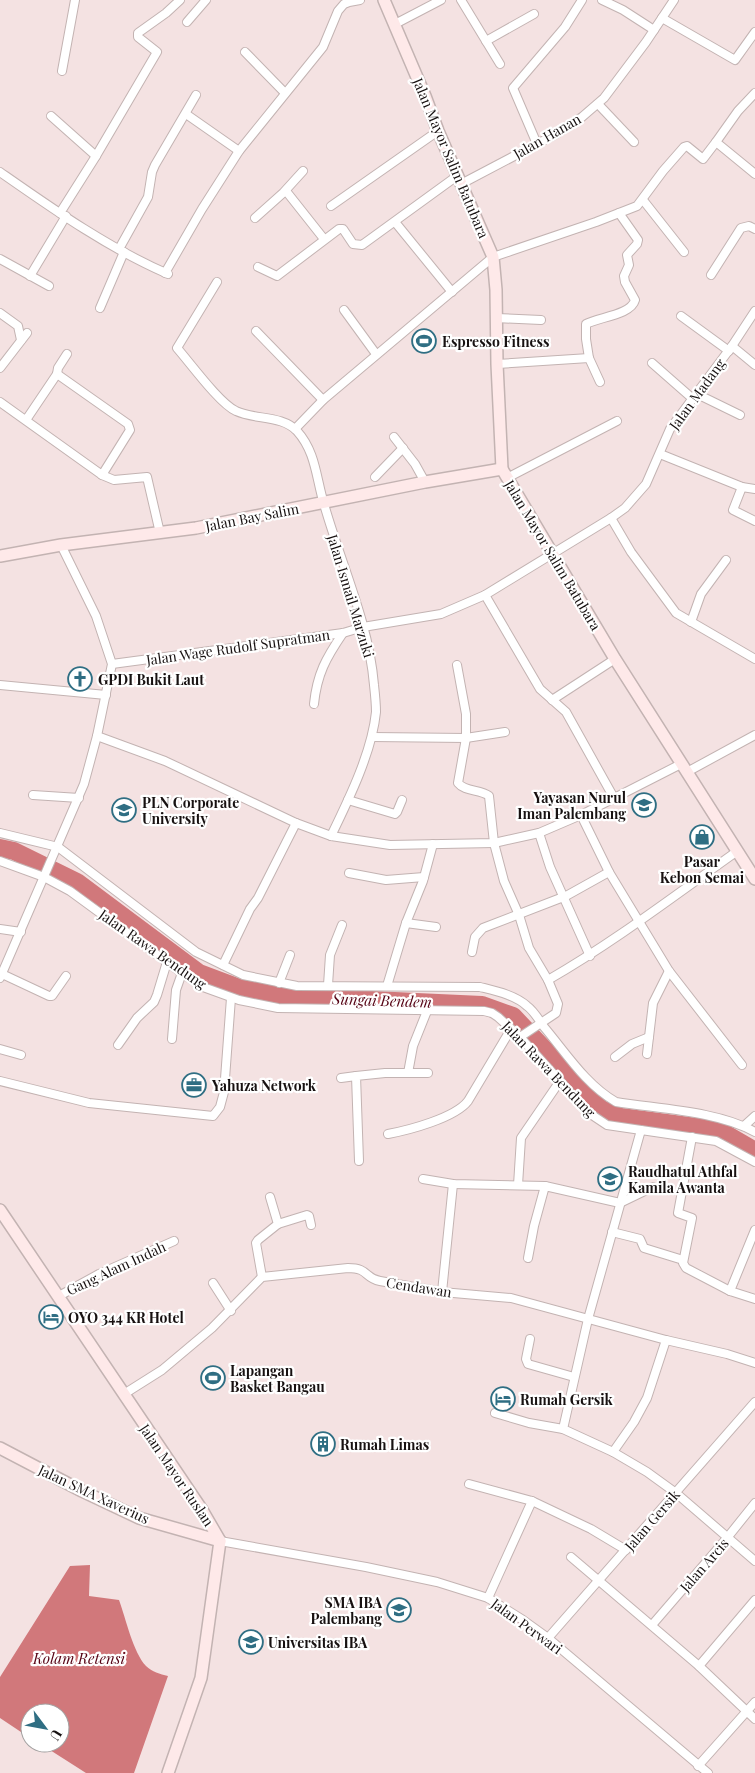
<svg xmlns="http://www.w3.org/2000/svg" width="755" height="1773" viewBox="0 0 755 1773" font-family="'Playfair Display',serif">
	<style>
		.water { fill: #d1787b }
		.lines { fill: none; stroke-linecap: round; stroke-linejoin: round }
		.river { stroke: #d1787b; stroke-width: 18 }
		.street-casing { stroke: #c3b3b2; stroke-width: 10 }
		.secondary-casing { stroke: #c3b3b2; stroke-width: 14 }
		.street { stroke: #fff; stroke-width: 8 }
		.secondary { stroke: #fee9e9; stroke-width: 11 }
		.labels { text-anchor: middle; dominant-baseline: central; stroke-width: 4.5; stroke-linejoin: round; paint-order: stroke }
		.street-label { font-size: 14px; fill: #171111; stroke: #fff }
		.poi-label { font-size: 14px; font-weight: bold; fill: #171111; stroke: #fff; text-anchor: start }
		.water-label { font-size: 15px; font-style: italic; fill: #550213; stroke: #fff }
	</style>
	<rect width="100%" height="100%" fill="#f4e2e2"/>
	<path class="water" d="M90 1565 89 1596 119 1600C126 1619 133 1652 146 1666 152 1672 160 1674 168 1676L134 1773H86L39 1743H60V1713H30V1738L0 1718V1677L70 1566Z"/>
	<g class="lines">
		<path class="river" d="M0 848 14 851 77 882 199 973 239 988 285 996 482 1005 513 1016 601 1109 621 1117 719 1130 755 1151"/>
		<g class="street-casing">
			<g id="street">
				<path d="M461 0 500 64"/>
				<path d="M602 0 623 10 654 30"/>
				<path d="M662 18 735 60 755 32"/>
				<path d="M187 22 206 0"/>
				<path d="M395 24 441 0"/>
				<path d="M486 41 534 14"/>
				<path d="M245 52 285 93"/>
				<path d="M62 71 75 0"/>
				<path d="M755 93 738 111 716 142 755 174"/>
				<path d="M598 104 634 142"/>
				<path d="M186 114 239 151"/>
				<path d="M51 116 96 156"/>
				<path d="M537 144 513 88 565 27 582 0"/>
				<path d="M0 172C53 209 108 248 168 274"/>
				<path d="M461 184 556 134 582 117 604 98 646 42 674 0"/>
				<path d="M286 191 324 239"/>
				<path d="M643 200 684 252"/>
				<path d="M331 206 438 131"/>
				<path d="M60 213 96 156 157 52 138 37V33L166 13 180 0"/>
				<path d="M255 218 283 193 303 171"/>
				<path d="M395 222 452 292"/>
				<path d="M119 249 148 197 152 172 155 165 196 95"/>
				<path d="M0 259 49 286"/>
				<path d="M258 267 277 276 339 229H343L353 244 362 245 457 176"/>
				<path d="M165 273 202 209 239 151 323 47 338 11 344 4 349 2 360 0"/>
				<path d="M711 275 741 228 749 226 755 229"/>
				<path d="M30 276 66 216"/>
				<path d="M217 282 177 348C191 364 220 404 236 411 255 420 282 415 297 431 316 452 316 478 324 504 341 564 369 623 374 685 375 694 376 703 376 712 372 752 349 799 331 836"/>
				<path d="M100 308 124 252"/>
				<path d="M344 310 376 354"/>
				<path d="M0 313 18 326 21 340"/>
				<path d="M681 316 729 351"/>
				<path d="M496 318 541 320"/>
				<path d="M256 331 323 400"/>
				<path d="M732 346 755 365"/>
				<path d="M589 358 586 339V324C599 317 631 315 635 300L625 282 624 276 629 265 627 255 637 244 638 240 619 213"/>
				<path d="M652 363 693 399"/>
				<path d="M497 364 589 358 600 382"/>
				<path d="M0 368 27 333"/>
				<path d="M57 374 58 368 67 354"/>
				<path d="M697 394 740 415"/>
				<path d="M0 402 102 475 130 430 128 424 57 374 26 420"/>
				<path d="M295 429 323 400 493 257 596 222 637 206 663 171 684 147 687 146 703 159 716 142"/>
				<path d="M394 437 415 464 425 482"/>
				<path d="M660 454 742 487 755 489"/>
				<path d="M102 475 114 480 147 477 160 533"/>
				<path d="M375 477 403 448"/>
				<path d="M507 478 617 421"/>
				<path d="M742 487 733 510 755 521"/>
				<path d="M611 518 631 552 676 613 755 659"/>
				<path d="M485 595 540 689 566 712 614 798"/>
				<path d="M691 622 701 594 726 560"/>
				<path d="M112 664 343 633 363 627 441 614 485 595 611 518 625 508 646 484 670 429 732 346 755 311"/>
				<path d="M457 665 466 714V738L458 783C465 792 480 789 489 796L494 843 504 881 519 915 529 948 548 980 558 1004 556 1013 520 1037"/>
				<path d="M0 685 106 695"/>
				<path d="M552 700 615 659"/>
				<path d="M314 704C317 674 326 658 343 633"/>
				<path d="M97 736 165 761 296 823 331 836 390 845 494 843 539 833 581 815 681 764"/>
				<path d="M372 737 466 738 505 732"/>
				<path d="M687 772 755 735"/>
				<path d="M33 795 79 798"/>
				<path d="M348 800 395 814 397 812 402 800"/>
				<path d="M581 815 609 872 669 971 742 1065"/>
				<path d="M0 833 58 847 196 952 243 975 297 986 480 987C496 991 515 995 527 1006 534 1011 539 1020 544 1027 566 1053 586 1085 616 1102 659 1109 718 1111 755 1132"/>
				<path d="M539 833 550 867 590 956"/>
				<path d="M0 861 44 877 70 891 182 973 203 987 239 1000 278 1008 484 1011 492 1013 498 1017 520 1037 589 1113 607 1125 716 1141 755 1162"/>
				<path d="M349 873 386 880 424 877"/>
				<path d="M406 923 436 927"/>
				<path d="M0 929 21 932"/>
				<path d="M472 952 475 937 483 928 566 896 609 872"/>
				<path d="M223 965 250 909 258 898 296 823"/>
				<path d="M2 974 49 996H52L66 976"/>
				<path d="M0 978 84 784 97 736 112 664 96 616 61 545"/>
				<path d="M548 980C614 942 674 896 736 852"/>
				<path d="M279 983 290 955"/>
				<path d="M328 985 330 955 342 925"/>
				<path d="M387 986 406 923 423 881 433 844"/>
				<path d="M172 1039 176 990 182 973"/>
				<path d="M118 1045 137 1018 154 1002 157 995 167 962"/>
				<path d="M0 1049 21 1055"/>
				<path d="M647 1054 653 1003 669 971"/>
				<path d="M615 1057 632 1044 649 1037"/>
				<path d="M408 1073 413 1046 427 1011"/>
				<path d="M341 1078 356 1076"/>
				<path d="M0 1081 89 1103 213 1116 220 1107 224 1092 231 998"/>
				<path d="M744 1126 755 1116"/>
				<path d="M641 1130 588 1319 563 1429 613 1452 647 1472 676 1493 755 1561"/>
				<path d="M388 1134C409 1130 455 1118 468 1101L511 1029"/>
				<path d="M692 1137 678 1213 692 1218 683 1263 686 1268 730 1291"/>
				<path d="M359 1161 356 1076 385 1073H428"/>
				<path d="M423 1179 453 1184 545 1186"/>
				<path d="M518 1185 521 1138 560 1081"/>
				<path d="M278 1224 307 1215 309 1216 311 1225"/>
				<path d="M755 1230 730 1291 755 1299"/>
				<path d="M612 1232 640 1239 644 1248 683 1260"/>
				<path d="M528 1258 534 1226 545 1186 620 1203 653 1187"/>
				<path d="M262 1277 256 1243 258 1240 278 1224 270 1197"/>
				<path d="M213 1283 231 1311"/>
				<path d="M442 1292 453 1184"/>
				<path d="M59 1296 99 1274 174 1241"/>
				<path d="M530 1339 526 1359 528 1364 574 1377"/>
				<path d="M124 1394 162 1370 212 1328 262 1277 348 1268C369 1268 364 1278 380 1281L442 1292 511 1298 666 1340 727 1354 755 1363"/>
				<path d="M495 1413 529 1423 563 1429"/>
				<path d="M613 1452 634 1422 647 1398 666 1340"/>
				<path d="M469 1484 532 1501 591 1529 626 1550"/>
				<path d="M220 1541 366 1567 437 1582 488 1598 523 1620 548 1638 708 1773"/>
				<path d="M571 1557 699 1666 755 1719"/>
				<path d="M488 1598 532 1501"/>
				<path d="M652 1625 727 1538 755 1503"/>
				<path d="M548 1638 755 1402"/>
				<path d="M699 1666 755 1600"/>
				<path d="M698 1766 755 1702"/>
			</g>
		</g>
		<g class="secondary-casing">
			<g id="secondary">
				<path d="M384 0 425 96 438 131 493 257 496 290 497 364 502 469 615 659 755 879"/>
				<path d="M0 556 61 545 196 528 425 482 502 469"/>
				<path d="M0 1210 202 1510 220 1541 201 1678 168 1773"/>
				<path d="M0 1448 82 1491 139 1518 220 1541"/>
			</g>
		</g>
		<use href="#street" class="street"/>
		<use href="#secondary" class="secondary"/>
	</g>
	<defs>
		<g id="stadium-ring" transform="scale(1.25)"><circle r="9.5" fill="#fff" stroke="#2f6e83" stroke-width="1.5"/><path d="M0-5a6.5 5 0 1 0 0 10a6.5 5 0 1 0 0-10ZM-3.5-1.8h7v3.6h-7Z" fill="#2f6e83"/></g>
		<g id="church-ring" transform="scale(1.25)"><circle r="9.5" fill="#fff" stroke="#2f6e83" stroke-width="1.5"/><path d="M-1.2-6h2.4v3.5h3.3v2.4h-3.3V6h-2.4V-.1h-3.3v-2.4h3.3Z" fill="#2f6e83"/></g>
		<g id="school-ring" transform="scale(1.25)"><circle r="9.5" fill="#fff" stroke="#2f6e83" stroke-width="1.5"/><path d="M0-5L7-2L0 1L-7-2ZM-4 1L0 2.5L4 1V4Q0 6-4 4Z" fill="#2f6e83"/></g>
		<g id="university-ring" transform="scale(1.25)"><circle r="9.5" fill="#fff" stroke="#2f6e83" stroke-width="1.5"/><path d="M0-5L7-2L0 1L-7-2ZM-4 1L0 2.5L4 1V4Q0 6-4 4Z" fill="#2f6e83"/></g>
		<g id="shop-ring" transform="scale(1.25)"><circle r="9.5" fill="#fff" stroke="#2f6e83" stroke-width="1.5"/><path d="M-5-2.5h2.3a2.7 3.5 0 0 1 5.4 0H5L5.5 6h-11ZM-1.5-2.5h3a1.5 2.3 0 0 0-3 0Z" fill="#2f6e83"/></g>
		<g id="office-ring" transform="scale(1.25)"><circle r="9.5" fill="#fff" stroke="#2f6e83" stroke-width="1.5"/><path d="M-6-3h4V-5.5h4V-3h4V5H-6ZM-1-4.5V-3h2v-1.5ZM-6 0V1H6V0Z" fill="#2f6e83"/></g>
		<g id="hotel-ring" transform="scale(1.25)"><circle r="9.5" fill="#fff" stroke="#2f6e83" stroke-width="1.5"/><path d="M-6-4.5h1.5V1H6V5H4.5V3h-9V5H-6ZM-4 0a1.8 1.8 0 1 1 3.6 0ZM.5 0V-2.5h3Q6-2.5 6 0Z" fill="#2f6e83"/></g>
		<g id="building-ring" transform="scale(1.25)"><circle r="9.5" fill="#fff" stroke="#2f6e83" stroke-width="1.5"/><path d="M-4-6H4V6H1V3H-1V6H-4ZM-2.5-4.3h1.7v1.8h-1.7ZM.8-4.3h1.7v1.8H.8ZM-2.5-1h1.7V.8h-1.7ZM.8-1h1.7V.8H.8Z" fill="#2f6e83"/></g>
	</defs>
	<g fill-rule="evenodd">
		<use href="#stadium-ring" x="424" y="341"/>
		<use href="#church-ring" x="80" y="679"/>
		<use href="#school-ring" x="644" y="805"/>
		<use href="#university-ring" x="124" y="810"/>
		<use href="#shop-ring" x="702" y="837"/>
		<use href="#office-ring" x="194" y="1085"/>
		<use href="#school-ring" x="610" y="1179"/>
		<use href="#hotel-ring" x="51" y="1317"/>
		<use href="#stadium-ring" x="213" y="1378"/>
		<use href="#hotel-ring" x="503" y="1399"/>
		<use href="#building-ring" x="323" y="1444"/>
		<use href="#school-ring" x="399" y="1610"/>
		<use href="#university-ring" x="251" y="1642"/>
	</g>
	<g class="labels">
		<g class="street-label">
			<text transform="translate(547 136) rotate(-30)">Jalan Hanan</text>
			<text transform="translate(451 158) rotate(67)">Jalan Mayor Salim Batubara</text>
			<text transform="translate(697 394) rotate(-54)">Jalan Madang</text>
			<text transform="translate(252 517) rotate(-11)">Jalan Bay Salim</text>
			<text transform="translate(553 555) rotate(59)">Jalan Mayor Salim Batubara</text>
			<text transform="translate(351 596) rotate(73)">Jalan Ismail Marzuki</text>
			<text transform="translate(238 647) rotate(-8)">Jalan Wage Rudolf Supratman</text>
			<text transform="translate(153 949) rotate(35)">Jalan Rawa Bendung</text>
			<text transform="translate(549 1069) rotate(46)">Jalan Rawa Bendung</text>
			<text transform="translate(116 1268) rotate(-25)">Gang Alam Indah</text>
			<text transform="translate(419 1287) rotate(9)">Cendawan</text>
			<text transform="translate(177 1475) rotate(56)">Jalan Mayor Ruslan</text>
			<text transform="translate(94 1494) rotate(25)">Jalan SMA Xaverius</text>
			<text transform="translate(652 1520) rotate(-49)">Jalan Gersik</text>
			<text transform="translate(704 1565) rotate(-49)">Jalan Arcis</text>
			<text transform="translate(527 1626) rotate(36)">Jalan Perwari</text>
		</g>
		<g class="poi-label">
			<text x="442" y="341">Espresso Fitness</text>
			<text x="98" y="679">GPDI Bukit Laut</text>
			<text x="626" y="797" text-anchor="end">Yayasan Nurul<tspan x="626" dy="16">Iman Palembang</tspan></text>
			<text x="142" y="802">PLN Corporate<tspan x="142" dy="16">University</tspan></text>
			<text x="702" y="861" text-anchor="middle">Pasar<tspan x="702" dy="16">Kebon Semai</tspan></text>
			<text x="212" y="1085">Yahuza Network</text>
			<text x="628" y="1171">Raudhatul Athfal<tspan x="628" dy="16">Kamila Awanta</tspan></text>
			<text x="68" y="1317">OYO 344 KR Hotel</text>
			<text x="230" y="1370">Lapangan<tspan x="230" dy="16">Basket Bangau</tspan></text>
			<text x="520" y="1399">Rumah Gersik</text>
			<text x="340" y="1444">Rumah Limas</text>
			<text x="382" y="1602" text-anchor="end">SMA IBA<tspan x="382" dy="16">Palembang</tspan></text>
			<text x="268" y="1642">Universitas IBA</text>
		</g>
		<g class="water-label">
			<text transform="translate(382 1000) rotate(2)">Sungai Bendem</text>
			<text x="79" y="1658">Kolam Retensi</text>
		</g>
	</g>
	<g transform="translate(45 1728) rotate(122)"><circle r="24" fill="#ffffff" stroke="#a2a0a0"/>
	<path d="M0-4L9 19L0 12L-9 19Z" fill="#2f6e83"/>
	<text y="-8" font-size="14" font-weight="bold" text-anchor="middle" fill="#171111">U</text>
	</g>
</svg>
